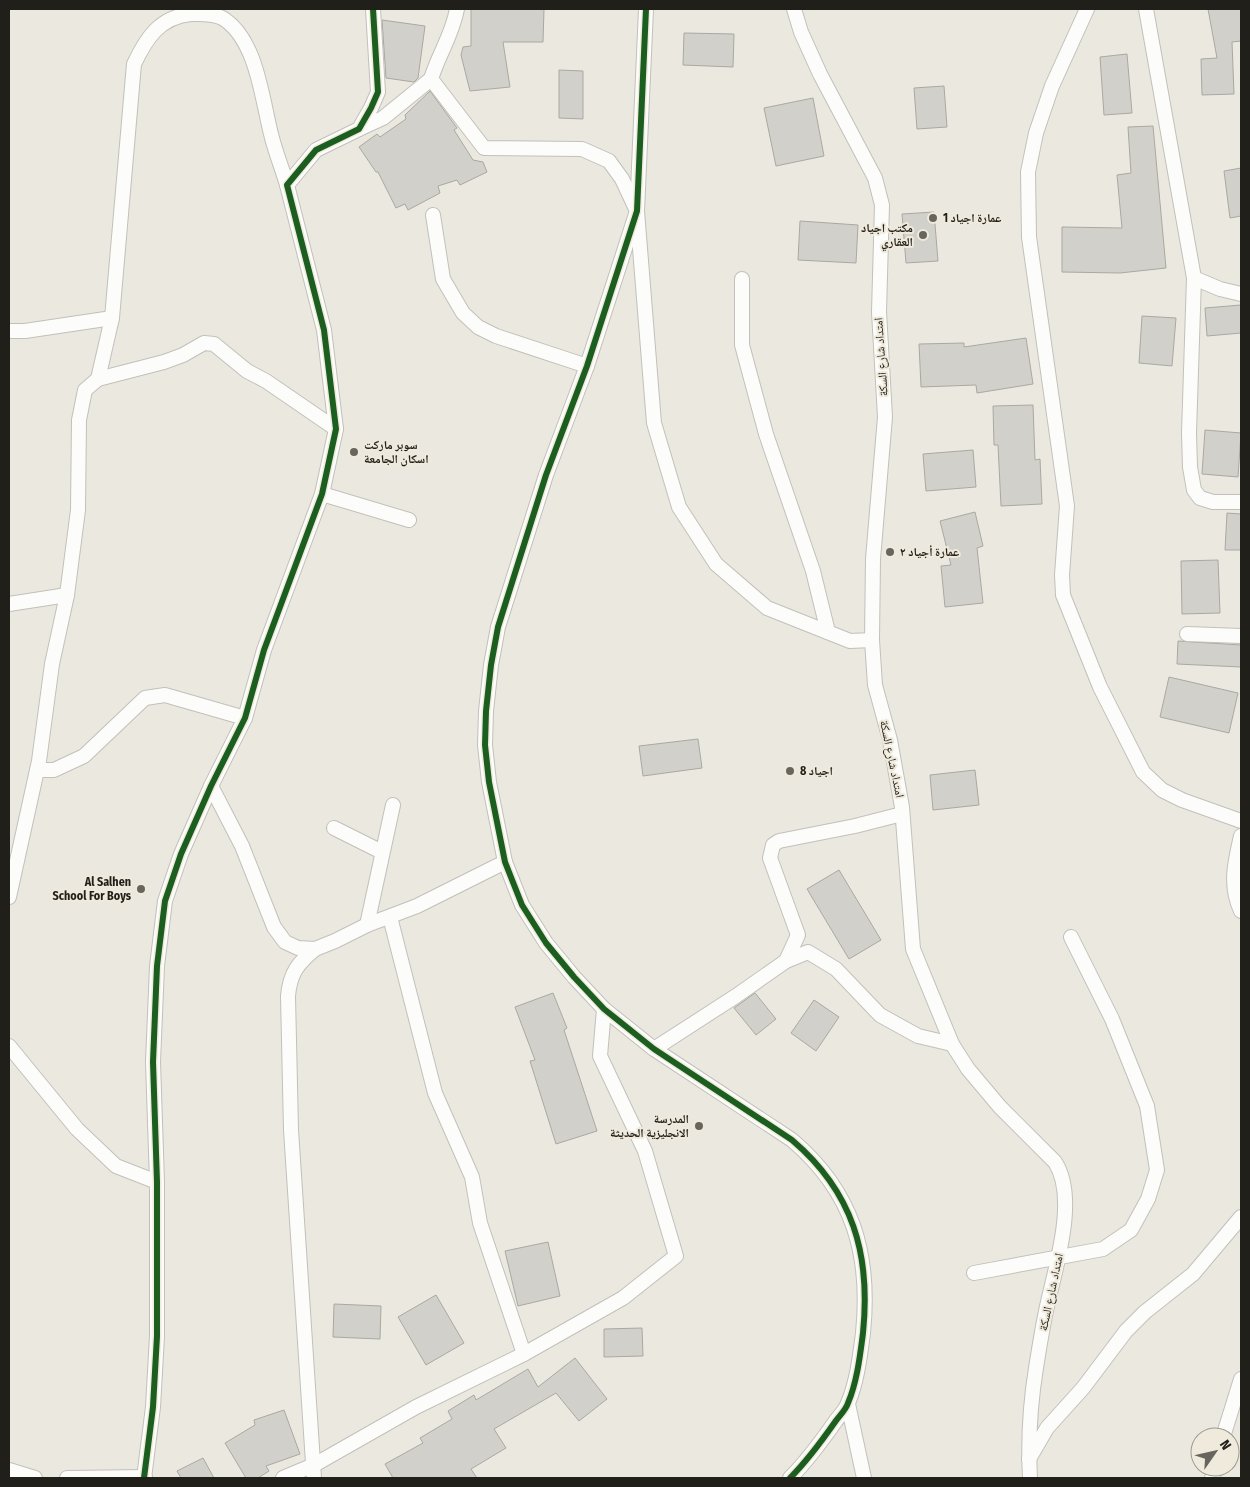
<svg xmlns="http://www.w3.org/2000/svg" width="1250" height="1487" viewBox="0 0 1250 1487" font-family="'Fira Sans Condensed','Noto Naskh Arabic',sans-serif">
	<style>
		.building { fill: #d2d0ca; stroke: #aba8a2 }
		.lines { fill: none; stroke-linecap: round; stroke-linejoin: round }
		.street-casing { stroke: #c2c0ba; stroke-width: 16 }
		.street { stroke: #fcfcfa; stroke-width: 14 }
		.cycleway-casing { stroke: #efeadc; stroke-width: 9 }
		.cycleway { stroke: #1b5e20; stroke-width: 6 }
		.poi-dot { fill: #68655f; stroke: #efeadc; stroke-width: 2 }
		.labels { text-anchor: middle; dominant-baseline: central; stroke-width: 4; stroke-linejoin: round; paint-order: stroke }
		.poi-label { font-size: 12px; font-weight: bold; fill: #211f1a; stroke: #efeadc; text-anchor: start }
		.street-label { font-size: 12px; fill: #211f1a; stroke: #efeadc }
	</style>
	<rect width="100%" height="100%" fill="#ebe8e0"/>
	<g class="building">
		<path d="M471 9H544L543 42H503L510 87 470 91 461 55 463 47 471 46Z"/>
		<path d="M1208 9H1241V41L1232 42 1234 94 1202 95 1201 59 1217 58Z"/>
		<path d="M382 20 425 26 418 78 414 82 386 78Z"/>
		<path d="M684 33 734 34 733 67 683 65Z"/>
		<path d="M1127 54 1132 113 1104 115 1100 57Z"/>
		<path d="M559 70 583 71V119L559 118Z"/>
		<path d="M944 86 947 127 917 129 914 88Z"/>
		<path d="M430 91 457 128 454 130 473 160 483 162 487 172 460 185 457 180 438 186 440 193 408 210 405 204 396 208 378 172H376L359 147 377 134 380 137 406 119 405 115Z"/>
		<path d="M813 98 824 156 776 166 764 108Z"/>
		<path d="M1153 126 1166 268 1120 273 1062 272V227L1122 228 1117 175 1131 173 1128 127Z"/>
		<path d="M1241 168V216L1230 218 1224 171Z"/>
		<path d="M934 212 938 261 906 263 902 214Z"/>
		<path d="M800 221 858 225 856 263 798 260Z"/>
		<path d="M1241 305V333L1207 336 1205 308Z"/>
		<path d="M1142 316 1176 318 1172 366 1139 363Z"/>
		<path d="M1026 338 1033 384 977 393 976 385 921 387 919 344 964 343V347Z"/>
		<path d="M1033 405 1035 460 1040 459 1042 504 1001 506 998 445H994L993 406Z"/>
		<path d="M1205 430 1241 433 1238 477 1202 474Z"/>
		<path d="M973 450 976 487 926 491 923 454Z"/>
		<path d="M975 512 983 546 977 548 983 603 945 607 941 566 951 565 940 521Z"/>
		<path d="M1227 513 1241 514V550H1225Z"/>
		<path d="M1218 560 1220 613 1182 614 1181 561Z"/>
		<path d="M1178 641 1241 645V667L1177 664Z"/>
		<path d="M1169 677 1238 693 1229 733 1160 717Z"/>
		<path d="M698 739 702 768 643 776 639 746Z"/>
		<path d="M975 770 979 805 933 810 930 775Z"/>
		<path d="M839 870 881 940 849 959 807 889Z"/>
		<path d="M553 993 567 1028 564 1030 597 1131 556 1144 530 1061 535 1060 515 1007Z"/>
		<path d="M755 993 776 1019 756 1035 734 1008Z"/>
		<path d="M814 1000 839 1017 816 1051 791 1033Z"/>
		<path d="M548 1242 560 1296 518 1306 505 1251Z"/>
		<path d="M436 1295 464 1343 426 1365 398 1317Z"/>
		<path d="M334 1304 381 1306 380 1339 333 1337Z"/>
		<path d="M642 1328 643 1356 604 1357V1329Z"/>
		<path d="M575 1358 607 1399 579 1421 556 1393 494 1429 506 1448 471 1469 477 1478H393L385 1464 423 1443 420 1438 452 1419 448 1411 474 1395 476 1400 528 1369 538 1387Z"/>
		<path d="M284 1410 300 1454 266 1466 269 1471 258 1478H246L225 1443 255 1425 254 1420Z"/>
		<path d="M203 1458 214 1478H181L177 1471Z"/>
	</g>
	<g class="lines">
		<g class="street-casing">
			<g id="street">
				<path d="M457 9C452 36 439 53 431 79L484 148 582 149 609 161 622 179 637 211 654 423 679 507 716 564 767 608 850 641 872 640"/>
				<path d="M646 9 637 211 587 366 546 475 498 627 491 665 486 711 485 745 489 782 505 862 522 905 546 943 574 977 604 1009 654 1049 792 1140C853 1192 871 1254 863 1333 860 1356 857 1382 848 1403 846 1410 839 1416 835 1422 821 1442 807 1461 790 1478"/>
				<path d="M794 9 801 32 820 74 875 178 882 205 879 312 885 417 873 559 872 640 875 685 890 740 902 807 913 949 952 1044 968 1069 1000 1107 1055 1162C1079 1199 1054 1271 1046 1311 1042 1330 1039 1349 1036 1368 1030 1405 1028 1441 1030 1478"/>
				<path d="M1087 9 1052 86 1036 133 1028 172 1029 237 1067 506 1062 575 1063 595 1100 687 1143 772 1162 790 1182 800 1241 821"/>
				<path d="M1146 9 1194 278 1220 289 1241 294"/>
				<path d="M359 129 383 118 431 79"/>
				<path d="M433 215 443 279 463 313 478 327 496 336 587 366"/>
				<path d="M1194 278 1189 433 1190 467 1194 490 1200 498 1213 502H1241"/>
				<path d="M742 279V345L766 434 813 571 828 632"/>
				<path d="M9 331H25L112 318"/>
				<path d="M98 379 112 318 134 64C146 39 159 17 191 14 201 14 215 13 224 19 257 41 262 99 271 134 275 151 282 168 287 185"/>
				<path d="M322 494 409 520"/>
				<path d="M9 604 67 595"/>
				<path d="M1187 634 1241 636"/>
				<path d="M37 770H54L84 756 145 698 165 695 245 718"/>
				<path d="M211 786 242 846 274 927 285 942 298 948 315 949 335 941 367 925 417 906 505 862"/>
				<path d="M334 828 382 852"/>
				<path d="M1241 836C1235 862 1229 885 1241 911"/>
				<path d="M9 897 39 761 52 664 67 595 78 510 79 420 85 390 98 379 164 362 183 355 204 343 214 344 247 371 266 381 336 429"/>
				<path d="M390 917 435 1093 472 1177 480 1223 524 1354"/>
				<path d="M367 925 393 805"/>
				<path d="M786 961 798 935 770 858 773 845 779 841 855 826 902 814"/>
				<path d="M9 1046 77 1129 116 1166 157 1182"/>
				<path d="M654 1049 736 996 786 961 808 952 836 969 880 1015 918 1036 952 1044"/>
				<path d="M974 1273 1103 1249 1131 1230 1148 1199 1157 1170 1147 1106 1112 1019 1071 937"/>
				<path d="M848 1404 864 1478"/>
				<path d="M1223 1437 1241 1379"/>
				<path d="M1029 1459 1047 1428 1083 1388 1126 1331 1145 1312 1193 1274 1241 1217"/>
				<path d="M9 1470 35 1478"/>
				<path d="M67 1478 145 1477"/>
				<path d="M144 1478 153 1407 157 1336V1182L153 1062 157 966 165 901 181 854 211 786 245 718 264 650 322 494 336 429 324 330 287 185 316 150 359 129 371 108 378 92 373 9"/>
				<path d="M283 1478 314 1465 416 1407 524 1354 623 1298 676 1256 645 1151 600 1056 604 1009"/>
				<path d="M314 1478 291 1130 288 996C290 973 298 963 315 949"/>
				<path d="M1212 1478 1215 1467"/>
			</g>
		</g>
		<use href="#street" class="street"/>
		<g class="cycleway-casing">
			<g id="cycleway">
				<path d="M646 9 637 211 587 366 546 475 498 627 491 665 486 711 485 745 489 782 505 862 522 905 546 943 574 977 604 1009 654 1049 792 1140C853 1192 871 1254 863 1333 860 1356 857 1382 848 1403 846 1410 839 1416 835 1422 821 1442 807 1461 790 1478"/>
				<path d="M144 1478 153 1407 157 1336V1182L153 1062 157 966 165 901 181 854 211 786 245 718 264 650 322 494 336 429 324 330 287 185 316 150 359 129 371 108 378 92 373 9"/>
			</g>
		</g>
		<use href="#cycleway" class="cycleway"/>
	</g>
	<g class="poi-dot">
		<circle cx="933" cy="218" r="5"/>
		<circle cx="923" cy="235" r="5"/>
		<circle cx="354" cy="452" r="5"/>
		<circle cx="890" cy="552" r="5"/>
		<circle cx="790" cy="771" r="5"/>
		<circle cx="141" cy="889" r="5"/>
		<circle cx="699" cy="1126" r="5"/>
	</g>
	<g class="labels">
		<g class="poi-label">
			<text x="943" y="218">عمارة اجياد 1</text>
			<text x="913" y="228" text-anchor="end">مكتب اجياد<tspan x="913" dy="14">العقاري</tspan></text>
			<text x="364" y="445">سوبر ماركت<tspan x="364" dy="14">اسكان الجامعة</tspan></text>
			<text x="900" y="552">عمارة أجياد ٢</text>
			<text x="800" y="771">اجياد 8</text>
			<text x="131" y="882" text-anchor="end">Al Salhen<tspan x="131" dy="14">School For Boys</tspan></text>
			<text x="689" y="1119" text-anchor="end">المدرسة<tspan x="689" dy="14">الانجليزية الحديثة</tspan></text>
		</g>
		<g class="street-label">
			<text transform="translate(881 357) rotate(-94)">امتداد شارع السكة</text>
			<text transform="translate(892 759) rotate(78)">امتداد شارع السكة</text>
			<text transform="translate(1051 1292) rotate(-78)">امتداد شارع السكة</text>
		</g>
	</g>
	<rect width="1250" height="1487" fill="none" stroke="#211f1a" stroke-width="20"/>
	<g transform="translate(1215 1452) rotate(56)"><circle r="24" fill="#efeadc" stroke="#9d998e"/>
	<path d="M0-4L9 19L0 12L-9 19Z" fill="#68655f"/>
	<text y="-8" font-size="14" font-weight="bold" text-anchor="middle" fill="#211f1a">N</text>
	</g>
</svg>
